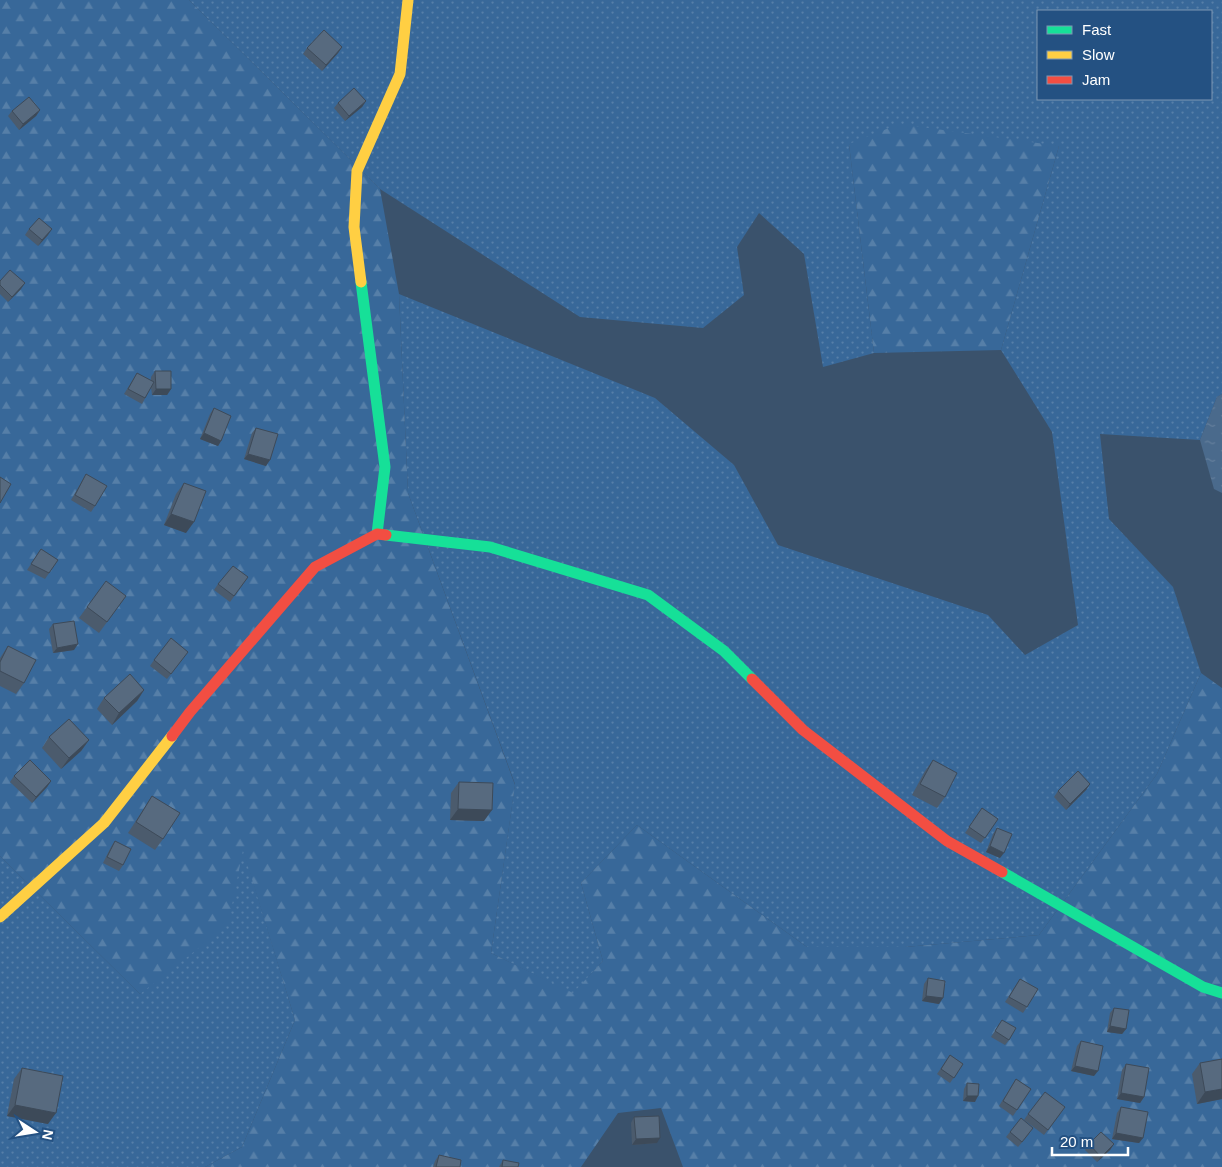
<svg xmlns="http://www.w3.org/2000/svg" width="1222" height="1167" viewBox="0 0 1222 1167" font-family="Helvetica,sans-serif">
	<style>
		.grass { fill: url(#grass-dots); fill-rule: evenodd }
		.forest { fill: url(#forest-firs) }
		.water { fill: url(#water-ripples) }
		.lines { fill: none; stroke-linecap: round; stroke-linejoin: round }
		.fast { stroke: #16e098; stroke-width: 11 }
		.slow { stroke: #ffcf43; stroke-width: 11 }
		.jam { stroke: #f24e42; stroke-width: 11 }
		.wall { fill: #4b5b6d }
		.shaded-wall { fill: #3d4a59 }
		.building { fill: #576a7f; stroke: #3d4a59 }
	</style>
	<defs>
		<pattern id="grass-dots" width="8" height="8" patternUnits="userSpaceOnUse" patternTransform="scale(1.25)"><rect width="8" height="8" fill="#386899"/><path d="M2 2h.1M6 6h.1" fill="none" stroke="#567fa8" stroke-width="1.8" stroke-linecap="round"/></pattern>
		<pattern id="forest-firs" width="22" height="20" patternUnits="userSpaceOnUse" patternTransform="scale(1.25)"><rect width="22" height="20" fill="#386899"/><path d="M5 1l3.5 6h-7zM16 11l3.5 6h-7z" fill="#567fa8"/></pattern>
		<pattern id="water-ripples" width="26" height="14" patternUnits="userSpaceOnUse" patternTransform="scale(1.25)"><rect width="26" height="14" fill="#4a6a8c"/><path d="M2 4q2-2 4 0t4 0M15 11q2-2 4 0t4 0" fill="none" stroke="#65809d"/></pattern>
	</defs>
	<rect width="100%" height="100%" fill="#3a526c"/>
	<g class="grass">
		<path d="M189 0H1222V394L1217 397 1200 440 1100 434 1109 519 1173 587 1201 673 1157 774 1039 935 905 947H807L637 825 581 883 603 961 573 994 491 953 515 784 408 493 399 294 655 398 734 465 778 545 988 615 1025 655 1078 625 1052 432 1001 350 1059 146 849 144 874 353 823 367 804 254 759 213 737 247 744 295 703 328 580 317 380 189ZM1038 11H1211V99H1038Z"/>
		<path d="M243 848 295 1020 242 1147 205 1167H0V856L140 994Z"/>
	</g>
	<g class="forest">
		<path d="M0 0H189L380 189 399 294 408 493 515 785 491 953 573 993 603 961 581 883 637 825 807 947H905L1039 935 1157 774 1201 673 1222 688V1167H683L661 1108 618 1113 581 1167H205L242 1147 295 1020 243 850 228 925 140 994 0 856Z"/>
		<path d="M899 124 1059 146 1001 350 874 353 849 144Z"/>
	</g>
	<path class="water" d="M1222 394V493L1214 489 1200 440 1217 397Z"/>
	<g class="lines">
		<g class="fast">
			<path d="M361 282 385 467 377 534"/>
			<path d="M386 535 490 547 648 595 724 651 752 679"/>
			<path d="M1002 872 1203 987 1222 993"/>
		</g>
		<g class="slow">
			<path d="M361 282 354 227 357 171 400 74 408 0"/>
			<path d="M0 917 104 823 172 736"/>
		</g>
		<g class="jam">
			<path d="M752 679 803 730 947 841 1002 872"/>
			<path d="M172 736 190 712 315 567 377 534 386 535"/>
		</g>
	</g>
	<g class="wall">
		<path d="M342 47 338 53 322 71 303 54 307 48Z"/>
		<path d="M366 101 362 107 345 121 334 108 338 103Z"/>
		<path d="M40 110 36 116 19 130 8 116 12 111Z"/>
		<path d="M29 229 48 235 38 246 25 235Z"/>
		<path d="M0 281 21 289 8 302 0 294Z"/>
		<path d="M155 371 171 389 167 395H152L151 387 142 404 124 394 137 373 151 381V377Z"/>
		<path d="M214 408 221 441 218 446 200 439 210 414Z"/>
		<path d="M256 428 266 466 244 459 252 433Z"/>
		<path d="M86 474 95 506 91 512 71 500Z"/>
		<path d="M184 483 186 533 164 525 176 494Z"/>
		<path d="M41 549 58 560 45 579 27 570Z"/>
		<path d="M248 577 230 602 214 590 218 584Z"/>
		<path d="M126 596 99 633 79 618 87 607Z"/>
		<path d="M53 624 74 650 53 653 49 629Z"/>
		<path d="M8 646 24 683 16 694 0 686V658Z"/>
		<path d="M184 657 167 679 150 666 154 660Z"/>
		<path d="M144 690 137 701 112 725 97 709 104 698Z"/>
		<path d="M49 737 89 740 81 751 61 769 42 748Z"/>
		<path d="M933 760 945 797 937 808 912 795 925 771Z"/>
		<path d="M14 776 51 781 47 787 32 803 10 782Z"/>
		<path d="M459 782 484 821 450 820 451 793Z"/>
		<path d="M1090 784 1086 790 1066 810 1054 797 1058 791Z"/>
		<path d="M152 796 163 839 155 850 128 833Z"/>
		<path d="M982 808 998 819 981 843 965 833Z"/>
		<path d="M997 828 1000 858 986 852 993 834Z"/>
		<path d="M115 841 123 865 119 871 103 863 111 847Z"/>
		<path d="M928 978 939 1004 922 1001 924 984Z"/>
		<path d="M1020 979 1027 1007 1023 1013 1005 1002Z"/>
		<path d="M1114 1008 1126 1029 1122 1034 1107 1032 1110 1013Z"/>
		<path d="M1002 1020 1009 1040 1005 1045 991 1037Z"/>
		<path d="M1081 1041 1094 1076 1071 1071 1077 1046Z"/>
		<path d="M950 1055 963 1064 950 1083 937 1074Z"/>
		<path d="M1200 1063 1222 1099 1197 1104 1192 1074Z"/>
		<path d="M1126 1064 1144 1097 1140 1103 1117 1099 1122 1070Z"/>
		<path d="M22 1068 48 1124 7 1116 14 1079Z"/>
		<path d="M1016 1079 1031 1089 1013 1116 999 1106Z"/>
		<path d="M967 1083 975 1102 963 1101 964 1089Z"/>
		<path d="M1121 1107 1143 1138 1139 1143 1112 1139 1117 1113Z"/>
		<path d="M1061 1113 1044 1135 1024 1120 1028 1114Z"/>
		<path d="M634 1117 657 1143 632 1145 631 1123Z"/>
		<path d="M1010 1132 1029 1134 1018 1147 1006 1137Z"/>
		<path d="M1089 1144H1114L1110 1150 1097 1162 1085 1150Z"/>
		<path d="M439 1155 460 1167H433L435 1161Z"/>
		<path d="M503 1160 518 1167H499Z"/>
	</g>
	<g class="shaded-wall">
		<path d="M342 47 338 53 322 71 326 65Z"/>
		<path d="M366 101 362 107 345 121 349 116Z"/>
		<path d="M40 110 36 116 19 130 23 124Z"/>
		<path d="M52 229 48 235 38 246 42 240Z"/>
		<path d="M25 283 21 289 8 302 12 297Z"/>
		<path d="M156 389H171L167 395H152Z"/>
		<path d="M204 433 221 441 218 446 200 439Z"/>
		<path d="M248 454 270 460 266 466 244 459Z"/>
		<path d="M171 514 194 522 186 533 164 525Z"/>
		<path d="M78 644 74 650 53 653 57 648Z"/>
		<path d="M144 690 137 701 112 725 119 713Z"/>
		<path d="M89 740 81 751 61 769 69 758Z"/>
		<path d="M51 781 47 787 32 803 36 797Z"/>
		<path d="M1090 784 1086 790 1066 810 1070 804Z"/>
		<path d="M458 809 492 810 484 821 450 820Z"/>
		<path d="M990 846 1004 853 1000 858 986 852Z"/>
		<path d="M926 996 943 998 939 1004 922 1001Z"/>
		<path d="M1110 1026 1126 1029 1122 1034 1107 1032Z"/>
		<path d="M1075 1066 1098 1071 1094 1076 1071 1071Z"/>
		<path d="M1222 1089V1099L1197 1104 1205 1092Z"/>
		<path d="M1121 1093 1144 1097 1140 1103 1117 1099Z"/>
		<path d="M967 1096H978L975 1102 963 1101Z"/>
		<path d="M15 1105 56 1113 48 1124 7 1116Z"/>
		<path d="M1116 1133 1143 1138 1139 1143 1112 1139Z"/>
		<path d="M660 1138 657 1143 632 1145 636 1139Z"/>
		<path d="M1114 1144 1110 1150 1097 1162 1101 1157Z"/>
	</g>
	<g class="building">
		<path d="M324 30 342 47 326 65 307 48Z"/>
		<path d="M354 88 366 101 349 116 338 103Z"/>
		<path d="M29 97 40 110 23 124 12 111Z"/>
		<path d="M39 218 52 229 42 240 29 229Z"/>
		<path d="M10 270 25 283 12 297 0 285V281Z"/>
		<path d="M155 371H171V389H156Z"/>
		<path d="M137 373 154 382 145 398 128 389Z"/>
		<path d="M214 408 231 416 221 441 204 433Z"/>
		<path d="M256 428 278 434 270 460 248 454Z"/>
		<path d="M86 474 107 486 95 506 75 495Z"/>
		<path d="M0 477 11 484 0 503Z"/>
		<path d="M184 483 206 491 194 522 171 514Z"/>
		<path d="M41 549 58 560 49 573 31 564Z"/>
		<path d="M233 566 248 577 234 596 218 584Z"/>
		<path d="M106 581 126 596 107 622 87 607Z"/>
		<path d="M74 621 78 644 57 648 53 624Z"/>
		<path d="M171 638 188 652 171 674 154 660Z"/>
		<path d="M8 646 36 660 24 683 0 671V662Z"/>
		<path d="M130 674 144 690 119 713 104 698Z"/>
		<path d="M69 719 89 740 69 758 49 737Z"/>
		<path d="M30 760 51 781 36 797 14 776Z"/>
		<path d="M933 760 957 773 945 797 920 784Z"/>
		<path d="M1078 771 1090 784 1070 804 1058 791Z"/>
		<path d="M459 782 493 783 492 810 458 809Z"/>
		<path d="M152 796 180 813 163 839 136 822Z"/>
		<path d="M982 808 998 819 985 838 969 827Z"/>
		<path d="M997 828 1012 834 1004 853 990 846Z"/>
		<path d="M115 841 131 849 123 865 107 857Z"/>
		<path d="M928 978 945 981 943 998 926 996Z"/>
		<path d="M1020 979 1038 989 1027 1007 1009 997Z"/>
		<path d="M1114 1008 1129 1010 1126 1029 1110 1026Z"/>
		<path d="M1002 1020 1016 1028 1009 1040 995 1031Z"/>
		<path d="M1081 1041 1103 1046 1098 1071 1075 1066Z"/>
		<path d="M950 1055 963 1064 954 1078 941 1069Z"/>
		<path d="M1222 1059V1089L1205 1092 1200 1063Z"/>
		<path d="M1126 1064 1149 1068 1144 1097 1121 1093Z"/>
		<path d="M22 1068 63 1076 56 1113 15 1105Z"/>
		<path d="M1016 1079 1031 1089 1017 1110 1003 1101Z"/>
		<path d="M967 1083 979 1084 978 1096H967Z"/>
		<path d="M1045 1092 1065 1107 1048 1130 1028 1114Z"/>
		<path d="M1121 1107 1148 1112 1143 1138 1116 1133Z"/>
		<path d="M659 1116 660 1138 636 1139 634 1117Z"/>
		<path d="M1021 1118 1033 1128 1022 1142 1010 1132Z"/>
		<path d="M1101 1132 1114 1144 1101 1157 1089 1144Z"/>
		<path d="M439 1155 461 1160 460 1167H436Z"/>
		<path d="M503 1160 519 1163 518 1167H502Z"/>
	</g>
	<rect x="1037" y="10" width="175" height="90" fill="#245182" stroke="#7c97b4"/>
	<rect x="1047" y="26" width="25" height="8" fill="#16e098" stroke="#7c97b4"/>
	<text x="1082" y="35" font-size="15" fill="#ffffff">Fast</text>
	<rect x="1047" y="51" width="25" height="8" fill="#ffcf43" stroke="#7c97b4"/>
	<text x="1082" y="60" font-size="15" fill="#ffffff">Slow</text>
	<rect x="1047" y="76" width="25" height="8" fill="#f24e42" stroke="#7c97b4"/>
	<text x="1082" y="85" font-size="15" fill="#ffffff">Jam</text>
	<g transform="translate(35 1132) rotate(102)" stroke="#245182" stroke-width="4" paint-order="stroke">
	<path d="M0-4L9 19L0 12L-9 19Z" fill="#ffffff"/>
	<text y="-8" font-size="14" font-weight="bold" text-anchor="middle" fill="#ffffff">N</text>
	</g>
	<path d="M1052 1147v8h76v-8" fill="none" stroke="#ffffff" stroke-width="2.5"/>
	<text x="1060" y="1147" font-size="15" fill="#ffffff" stroke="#245182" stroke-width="4" paint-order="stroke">20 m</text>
</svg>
